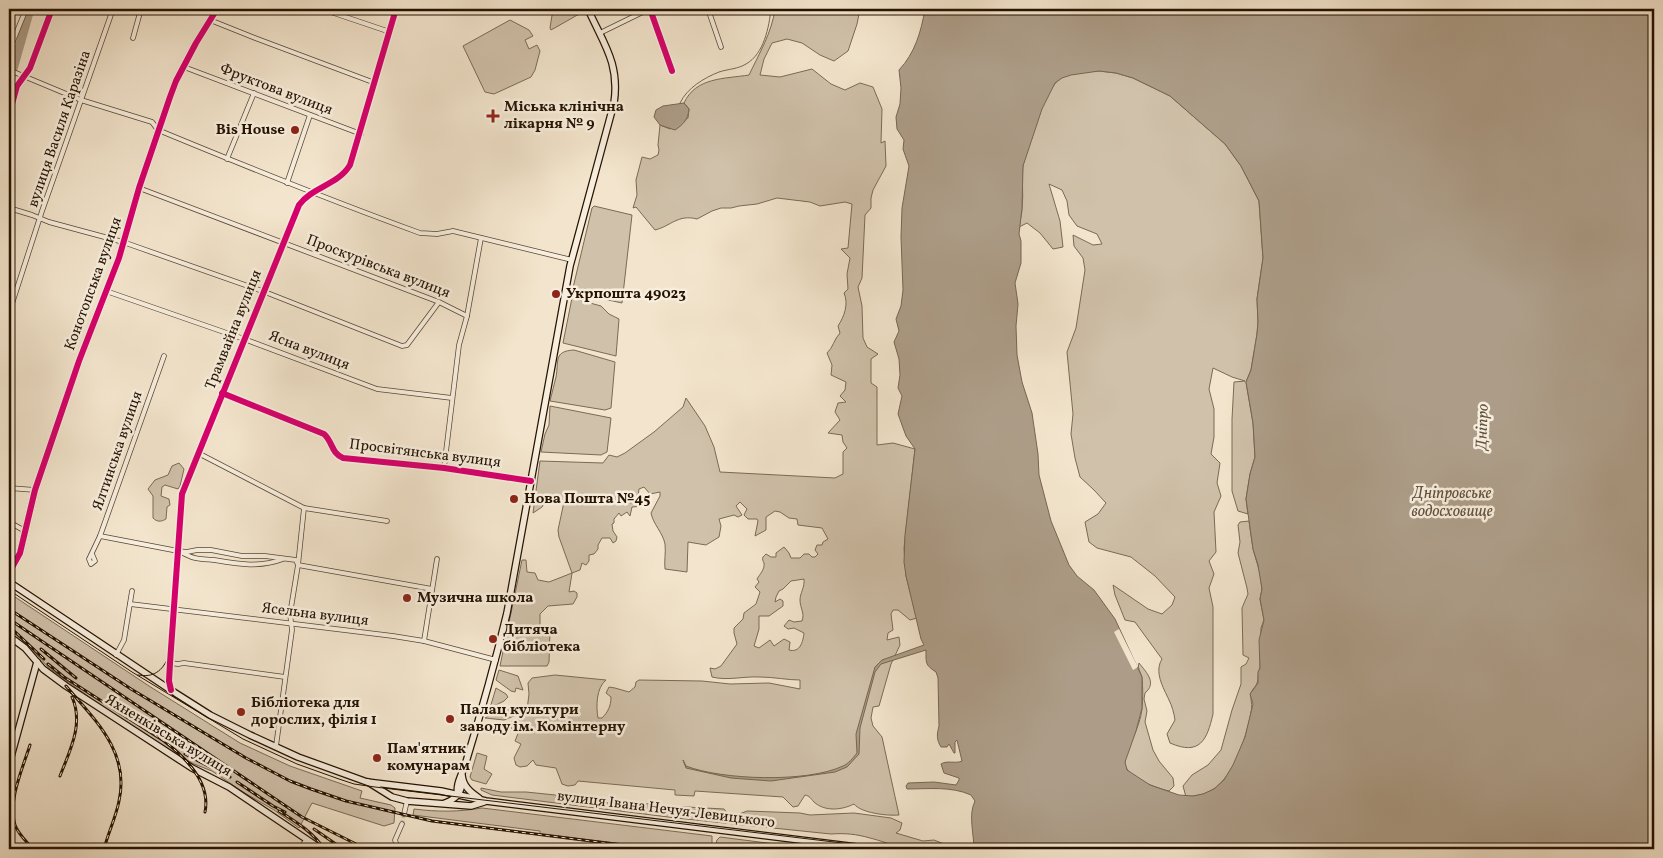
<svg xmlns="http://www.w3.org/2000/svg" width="1663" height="858" viewBox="0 0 1663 858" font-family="Vollkorn,serif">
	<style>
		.green { fill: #d0c1aa; stroke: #7a6a56; fill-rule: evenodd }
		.water { fill: #ad9d88; stroke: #776552; fill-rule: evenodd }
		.pier { fill: #f3e5cd }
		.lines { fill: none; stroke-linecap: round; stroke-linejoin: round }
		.stream { stroke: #776552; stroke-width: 1 }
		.river { stroke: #ad9d88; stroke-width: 9 }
		.street-tunnel { stroke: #d4c5ae; stroke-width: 4; stroke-dasharray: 4 2; stroke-linecap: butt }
		.street-casing { stroke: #584734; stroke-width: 5.5 }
		.secondary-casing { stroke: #251201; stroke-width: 8 }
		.street { stroke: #f7eede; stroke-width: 4 }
		.secondary { stroke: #f7eede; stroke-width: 5.5 }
		.tram { stroke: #251201; stroke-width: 1 }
		.rail-casing { stroke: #251201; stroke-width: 3 }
		.rail { stroke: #f7eede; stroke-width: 1; stroke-dasharray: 4; stroke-linecap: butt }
		.cycleway-casing { stroke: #f7eede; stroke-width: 9 }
		.cycleway { stroke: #d6006c; stroke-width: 6 }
		.poi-dot { fill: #8f2418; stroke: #f7eede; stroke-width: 2 }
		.labels { text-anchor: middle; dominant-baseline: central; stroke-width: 5; stroke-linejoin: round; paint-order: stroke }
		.street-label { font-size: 15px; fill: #251201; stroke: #f7eede }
		.poi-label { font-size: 15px; font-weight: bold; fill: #251201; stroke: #f7eede; text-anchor: start }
		.water-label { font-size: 16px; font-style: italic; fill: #62513e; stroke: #f7eede }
	</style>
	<rect width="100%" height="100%" fill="#f3e5cd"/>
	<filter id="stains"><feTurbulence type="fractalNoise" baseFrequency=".004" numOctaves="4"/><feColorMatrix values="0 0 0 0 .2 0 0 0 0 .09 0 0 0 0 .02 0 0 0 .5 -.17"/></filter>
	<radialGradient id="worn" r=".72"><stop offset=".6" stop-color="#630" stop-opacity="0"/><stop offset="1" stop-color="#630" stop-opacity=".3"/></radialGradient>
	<g class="green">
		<path d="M553 9H579L581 13 551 30 550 28Z"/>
		<path d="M775 9H860L857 24 848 51 834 61 820 55 802 43 787 39 772 43 764 59 760 75 780 77 812 69 831 84 845 90 860 83 873 87 882 109 881 143 885 141 886 166 873 190 871 198V208L865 215 862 278 858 287 862 306 863 338 867 347 878 354 871 359V383L877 387V445L893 443 915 449 904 548 906 576 917 618 910 620 898 610H893L891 614 893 630 888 633 887 640 899 637 900 645 891 664 879 706 873 707 871 718 873 726 882 737 899 815C887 816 861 813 854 804 842 810 825 812 814 802 810 798 810 796 805 795L798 806 793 807 783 797 695 791 694 796 675 795V790L578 781 575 785 568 786 562 784 556 768 536 765 533 760 527 766 520 767 516 765 514 758 521 744 515 741 519 731 516 732 511 728 512 723 518 720 526 711 504 720 485 718C498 710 511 706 527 710L529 694 528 683 532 678 555 675 606 680C596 688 596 707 598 718H602C608 712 611 706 611 697L606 693 609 687 615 688 629 692 635 687 636 682 639 680 702 681 730 684 769 683 800 689V680C787 680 774 677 760 677 744 676 728 681 712 677L710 668 715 669 721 666 737 644 734 633V628L743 619 744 613 756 604 760 592 755 587 759 582 757 579C760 574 765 569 764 563 763 561 762 559 763 557L766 554 771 557H776V553L784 547 789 553 791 558H800L804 554H809L812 557H815L818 554 815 550 817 545H822L823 542 828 539 822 528 798 525 797 519 789 518 780 512 775 511 766 517V530L755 536 758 521 757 519H748L744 515 747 509 740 502 736 506 742 515 738 517 734 515 719 519 721 526 719 537 706 545 688 542 687 572 665 569C664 561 666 552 665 544 663 533 653 524 651 513L660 496V492L650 494 644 487 639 489 638 497 631 501 630 503 643 500 646 503 644 506 632 507 630 516 627 512 621 516 619 513 614 519V523L612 524 613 531 617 537 616 541 613 543 610 538H602L598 545V549L594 554 589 555V561L586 565 582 563 580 570 572 573 569 592 574 591 577 593V597L573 604 548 606 540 614V625L550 629 549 662 547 666H500L522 560H526L527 572 535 573 538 580 549 582 572 573 559 537 558 530 564 502H545L542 507 533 513 540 461 603 463 609 455 617 457 625 453 654 432 683 407 686 398 705 426 714 447 720 472 835 478 843 474V452L847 448 843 442 842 435 828 433 840 420 835 412 838 403 846 402 840 396 845 390 846 382 831 375 832 365 827 353C833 348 834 339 840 333L838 326C844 317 849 304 844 293L848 289 847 274 850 258 841 249 848 248 852 204 845 202 820 206 810 202 777 198 757 204 739 206 731 208H721L712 211 697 219C678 214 671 226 655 230L636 207 633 208 637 195 636 180 642 157 650 159 658 155 659 150 658 145 660 125 670 129 688 118 689 109 684 103C696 77 724 79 749 75 759 54 772 32 775 9ZM804 579C805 587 800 593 800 600 800 608 805 613 802 621L794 622 789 620 784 626 788 629 794 628 804 633C803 642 800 653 789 650L790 642 784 639 774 646 770 640 759 648 754 646 759 629V616H769L783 606V601L780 599 775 602 776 597 779 591 783 589 791 581Z"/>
		<path d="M510 20 529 30 533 36 525 40 529 49 537 45 540 51 535 70 531 77 494 94 485 92 463 46Z"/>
		<path d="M1099 71 1116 73 1133 78 1170 96 1225 144 1241 166 1259 201 1263 258 1257 299 1258 322 1257 334 1251 370 1246 382 1253 423 1255 457 1250 474 1246 499 1248 514 1238 511 1232 491V419L1234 382 1245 381 1232 377 1213 368 1209 389 1214 409V437L1211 454 1220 463 1217 483 1221 496 1214 512 1216 552 1209 561 1214 574 1209 588 1213 607V714C1207 740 1200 756 1170 743L1167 734 1175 720C1174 713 1172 706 1169 700 1163 687 1154 672 1162 659L1135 622 1125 620 1115 595 1113 585 1148 609 1162 614 1172 605 1175 597 1155 576 1131 557 1097 548 1089 542 1085 522 1098 514 1106 503 1094 490 1080 477 1075 458 1071 434 1073 414 1067 352 1076 328 1085 270 1083 258 1074 246 1073 235 1093 245 1102 244 1097 234 1077 226 1069 215 1067 201 1062 190 1049 184 1060 221 1063 247 1053 249 1040 233 1027 223 1019 227C1020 220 1022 214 1022 208 1024 194 1021 179 1023 165 1026 147 1045 88 1061 78 1072 72 1086 72 1099 71Z"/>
		<path d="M594 206 632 215 622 303 572 292 592 208Z"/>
		<path d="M572 298 601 306 609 314 619 319 616 356 563 343Z"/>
		<path d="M574 350 615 362 611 408 605 410 550 401C552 393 554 385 556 377 559 362 553 351 574 350Z"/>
		<path d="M550 406 611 418 607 452 601 455 541 452 545 434 549 425Z"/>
		<path d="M179 463 184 469 180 486 178 489 165 485 162 487 161 496 169 499 170 505 167 507 166 519C161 522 157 522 153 518V496L148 489 155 480 168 475 172 466Z"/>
		<path d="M1249 521 1253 549 1260 573 1262 589 1260 599 1264 620 1261 628 1260 668C1257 674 1259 678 1257 683 1256 687 1252 689 1251 693 1250 699 1253 705 1251 712 1247 735 1234 777 1212 790 1204 795 1195 796 1186 797L1183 786 1192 775 1208 765 1221 750 1232 710 1241 684V667L1246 664 1249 658 1243 655 1242 608 1248 594 1247 588 1238 553 1240 542 1238 525 1240 522Z"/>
		<path d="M9 593 149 686 240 743 290 766 362 791 360 798 391 805 395 808 394 823 384 826 312 803 299 828 274 810 243 792 212 771 194 764 158 744 118 718 49 668 28 645 9 629Z"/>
		<path d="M1139 663C1147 673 1157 683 1145 693L1144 699 1147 711 1145 722 1153 750 1159 761 1173 778 1174 786 1169 791C1157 788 1122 777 1125 760 1129 743 1140 727 1142 709 1143 700 1143 687 1142 678 1141 672 1137 669 1139 663Z"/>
		<path d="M499 670 518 676 523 690 516 688 515 692 511 691 496 680Z"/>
		<path d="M496 688 506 694 508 697 504 701 490 708Z"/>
		<path d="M477 753 487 756 484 769 492 774 486 784 472 780 470 777Z"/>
		<path d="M481 788 501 792H526L565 796 600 798 605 802 613 805 625 801 635 802 646 804 657 803 668 806 724 809 727 813 737 815 747 811 800 813 810 815 854 813 891 818 902 823 900 830 896 833 923 841 934 840 944 844V849H938L937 847 932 846C912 856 891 843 870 838 856 834 845 833 831 834L676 818 492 795 481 790Z"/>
		<path d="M482 808 712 836V847L715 848 717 840 720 837 814 849H667L540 834V831L413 815 414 809C438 812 458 812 482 808Z"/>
	</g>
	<g class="water">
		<path d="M925 9H1654V849H974C974 834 968 815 975 801L971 795C951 786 928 789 907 789L906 786 908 783 934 782 956 785 959 780V778L944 773 941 764C947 760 956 764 962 761L957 740 955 742V753H954L949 744 947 747H941C936 739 937 734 939 726L938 678 936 672C925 665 926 663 926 650L881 664 875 672 860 728 859 754 847 767 835 772 771 781 731 778 686 768 683 760 686 766C722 780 807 783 843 766 848 764 853 758 857 753L856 734 875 667 882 660 924 645 921 639 906 576 904 562 905 535 915 449 906 436 898 414 902 396 898 388 900 375 899 359 894 342 899 331 896 319 901 306 903 290 901 237 902 208 909 166 903 149 904 140 897 129 896 117 900 104 901 88 899 70C915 53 921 32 925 9ZM1099 71 1116 73 1133 78 1170 96 1225 144 1241 166 1259 201 1263 258 1257 299 1258 322 1257 334 1251 370 1246 382 1253 423 1255 457 1250 474 1246 499 1253 549 1258 565 1262 589 1260 599 1264 620 1259 640 1260 668 1258 672V683L1250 694 1253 704 1245 737 1233 765 1224 780 1214 789 1203 794 1193 796 1179 795 1150 785 1127 770 1125 762 1136 731 1142 708V677L1115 619 1094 590 1077 576 1069 565 1051 521 1039 475 1038 454 1032 413 1022 382 1017 355 1016 326 1018 304 1015 283 1021 263V241L1019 234 1022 208 1023 166 1042 109 1055 83 1062 78 1071 75Z"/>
		<path d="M684 103 689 109C688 119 684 124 675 130L660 125 654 117 656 110 663 106Z"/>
	</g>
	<path class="pier" d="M1119 629 1138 667 1133 670 1114 632Z"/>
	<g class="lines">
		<path class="stream" d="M680 103C687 88 704 78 719 72 728 69 738 69 746 64 764 54 769 27 771 9"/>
		<g class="river">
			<path d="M13 69 30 9"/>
			<path d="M9 83 11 77"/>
		</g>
		<path class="street-tunnel" d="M402 824 404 814"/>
		<g class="street-casing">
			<g id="street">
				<path d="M322 9 390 32"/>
				<path d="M650 9 672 71"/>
				<path d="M708 9 721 47"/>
				<path d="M210 20 255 38 375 83"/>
				<path d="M600 33 649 9"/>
				<path d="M133 38 141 9"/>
				<path d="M9 51 24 14"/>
				<path d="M184 67 361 134"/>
				<path d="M9 70 81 100 152 122 158 130C245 166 332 201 420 233L437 234 453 231 572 260"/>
				<path d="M9 115 17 86 30 68 52 9"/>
				<path d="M227 159 254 93"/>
				<path d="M287 183 310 115"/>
				<path d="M139 188 439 302 467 316"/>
				<path d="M9 208 32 215 49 222 123 242 265 292 402 346 407 345 439 302"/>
				<path d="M106 291 244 339 377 389 452 398"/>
				<path d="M9 313 42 211 113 9"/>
				<path d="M222 393 324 434C333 442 331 453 343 458L444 468 531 481"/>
				<path d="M198 453 304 508 387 521"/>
				<path d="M444 468 459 345 467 316 481 238"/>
				<path d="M9 488 35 490"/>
				<path d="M9 522 25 531"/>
				<path d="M100 536 178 551 187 552 197 550H211L242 556H265L296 560 298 565 432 589"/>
				<path d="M181 552C198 561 198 558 214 560 238 564 260 568 283 559"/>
				<path d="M92 554 95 561 91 564 89 559 100 536 164 356"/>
				<path d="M130 604 393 636 424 641 496 660"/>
				<path d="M424 641 437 559"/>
				<path d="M116 655 124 640 132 591"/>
				<path d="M170 663 178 664 184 663 285 677"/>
				<path d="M171 690 169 681 170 663 182 494 299 205C312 187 338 185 350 165L396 9"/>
				<path d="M276 746 292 630 290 614 298 565 304 508"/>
				<path d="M404 814 407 801"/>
				<path d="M9 847 13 849"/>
				<path d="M300 849 306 840"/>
				<path d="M398 849 395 840 402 824"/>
			</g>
		</g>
		<g class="secondary-casing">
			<g id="secondary">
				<path d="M9 573 20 553 35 490 79 361 119 258 139 188 170 97 176 81 196 43 217 9"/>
				<path d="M9 582 169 689 210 715 250 735 298 757 367 782 441 791 486 801 873 849"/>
				<path d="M9 636 25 648 43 669 66 686 192 768 229 787 321 849"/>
				<path d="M9 764 37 662"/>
				<path d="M462 775C463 786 470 792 479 798"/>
				<path d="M368 782 392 797 407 801 471 806 484 802"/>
				<path d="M458 795C455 784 463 773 466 762 481 713 495 663 507 613L570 266 614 103C620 63 603 43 588 9"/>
				<path d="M445 803C456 799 462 793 462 781"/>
			</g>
		</g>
		<use href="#street" class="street"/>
		<use href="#secondary" class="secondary"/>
		<g class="tram">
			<path d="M9 590 132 672 243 739 297 764 339 779 354 784 375 787 859 845 877 849"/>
			<path d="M138 675C153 678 163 671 168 657"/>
			<path d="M175 698 169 689 168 681 182 492 298 204C312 185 338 184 350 163L395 9"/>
		</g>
		<g class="rail-casing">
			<g id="rail">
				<path d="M9 609 131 689 246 758 290 781 311 789 346 801 432 821 654 849"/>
				<path d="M9 619 302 817 366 849"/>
				<path d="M11 628 44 659"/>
				<path d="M41 649 76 678"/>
				<path d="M48 664 64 677 164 741C185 757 211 783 205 812"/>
				<path d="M66 686C95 720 130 752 119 801 116 817 108 833 104 849"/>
				<path d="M172 741 194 753"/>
				<path d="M30 745C23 767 7 803 15 825 18 834 27 842 33 849"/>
				<path d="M185 754 230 777"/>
				<path d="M60 776C70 750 84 724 72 697"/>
				<path d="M237 782 273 806 285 812"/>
				<path d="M279 811C296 822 313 832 324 849"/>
				<path d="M314 829 343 849"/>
			</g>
		</g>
		<use href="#rail" class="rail"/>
		<g class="cycleway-casing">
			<g id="cycleway">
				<path d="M650 9 672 71"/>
				<path d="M9 115 17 86 30 68 52 9"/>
				<path d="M222 393 324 434C333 442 331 453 343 458L444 468 531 481"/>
				<path d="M9 573 20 553 35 490 79 361 119 258 139 188 170 97 176 81 196 43 217 9"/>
				<path d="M171 690 169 681 170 663 182 494 299 205C312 187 338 185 350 165L396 9"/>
			</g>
		</g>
		<use href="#cycleway" class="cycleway"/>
	</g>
	<g class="poi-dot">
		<path d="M490.5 108.5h5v5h5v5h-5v5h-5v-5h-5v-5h5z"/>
		<circle cx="295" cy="130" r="5"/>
		<circle cx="556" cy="294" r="5"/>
		<circle cx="514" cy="499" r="5"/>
		<circle cx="407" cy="598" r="5"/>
		<circle cx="493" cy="639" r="5"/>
		<circle cx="241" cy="712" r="5"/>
		<circle cx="450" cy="719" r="5"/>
		<circle cx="377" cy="758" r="5"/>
	</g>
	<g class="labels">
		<g class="street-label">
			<text transform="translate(276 90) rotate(21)">Фруктова вулиця</text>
			<text transform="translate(60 129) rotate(-71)">вулиця Василя Каразіна</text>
			<text transform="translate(378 267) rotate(21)">Проскурівська вулиця</text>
			<text transform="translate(94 284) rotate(-70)">Конотопська вулиця</text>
			<text transform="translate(234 330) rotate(-68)">Трамвайна вулиця</text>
			<text transform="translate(309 351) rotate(21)">Ясна вулиця</text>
			<text transform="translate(118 451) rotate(-71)">Ялтинська вулиця</text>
			<text transform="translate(425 454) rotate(7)">Просвітянська вулиця</text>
			<text transform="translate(315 615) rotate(7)">Ясельна вулиця</text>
			<text transform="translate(168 736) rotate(31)">Яхненківська вулиця</text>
			<text transform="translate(666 810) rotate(7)">вулиця Івана Нечуя-Левицького</text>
		</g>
		<g class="poi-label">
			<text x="504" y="107">Міська клінічна<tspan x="504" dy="17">лікарня № 9</tspan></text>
			<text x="285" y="130" text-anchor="end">Bis House</text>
			<text x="566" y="294">Укрпошта 49023</text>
			<text x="524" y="499">Нова Пошта №45</text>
			<text x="417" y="598">Музична школа</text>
			<text x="503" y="630">Дитяча<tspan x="503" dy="17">бібліотека</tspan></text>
			<text x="251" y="703">Бiблiотека для<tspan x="251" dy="17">дорослих, фiлiя 1</tspan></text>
			<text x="460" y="710">Палац культури<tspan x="460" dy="17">заводу ім. Комінтерну</tspan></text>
			<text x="387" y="749">Пам'ятник<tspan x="387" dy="17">комунарам</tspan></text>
		</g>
		<g class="water-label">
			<text transform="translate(1483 427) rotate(-88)">Дніпро</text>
			<text x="1452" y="494">Дніпровське<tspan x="1452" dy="18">водосховище</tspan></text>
		</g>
	</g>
	<rect width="1663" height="858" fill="none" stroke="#f3e5cd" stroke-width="30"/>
	<rect x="10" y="10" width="1643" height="838" fill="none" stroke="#251201" stroke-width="2.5"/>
	<rect x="15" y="15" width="1633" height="828" fill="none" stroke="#251201"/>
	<rect width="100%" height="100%" filter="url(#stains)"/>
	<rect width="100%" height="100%" fill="url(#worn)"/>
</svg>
